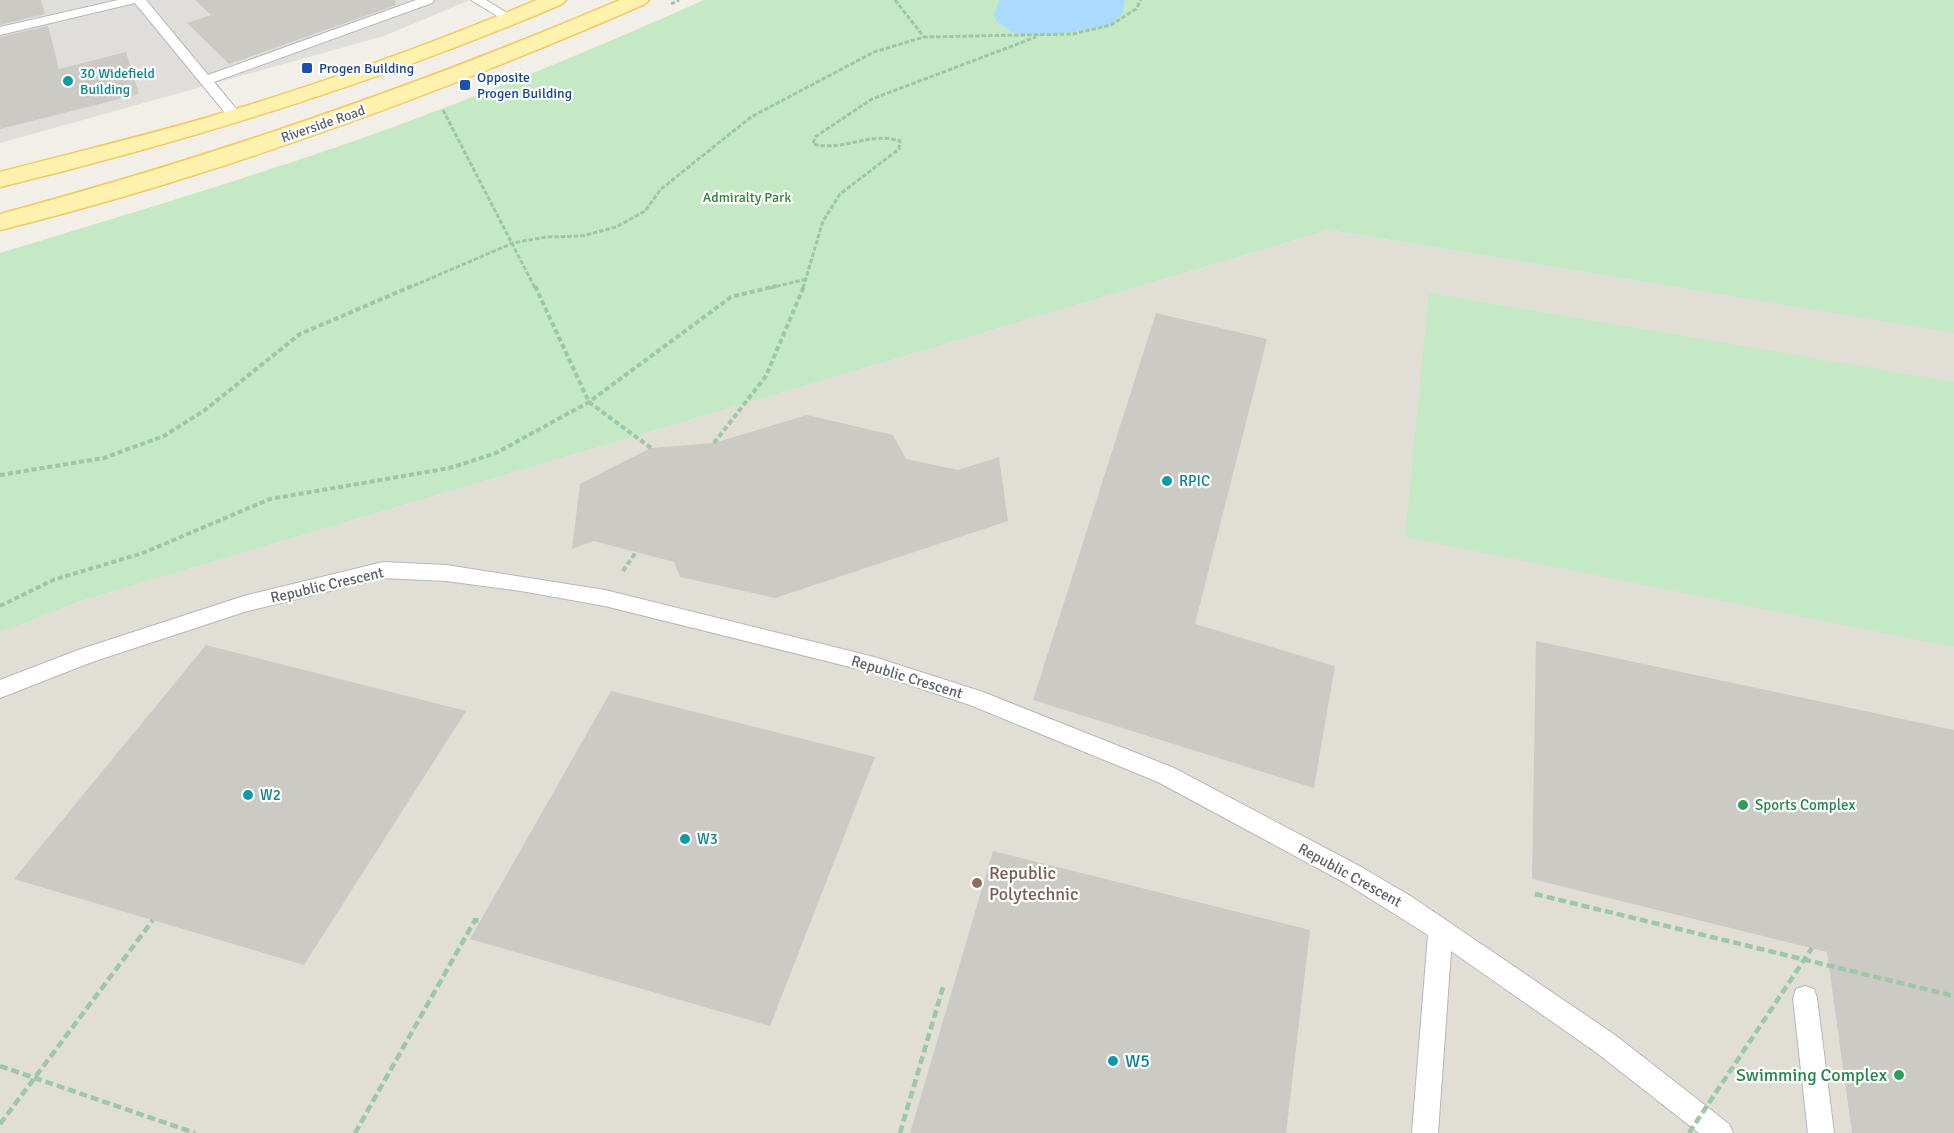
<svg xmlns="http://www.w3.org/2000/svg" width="1954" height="1133" viewBox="0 0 1954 1133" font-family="Signika,sans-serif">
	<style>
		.industrial { fill: #e0deda }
		.education { fill: #e1ded6 }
		.green { fill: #c5e8c5 }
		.water { fill: #aadaff }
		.building { fill: #cccac5 }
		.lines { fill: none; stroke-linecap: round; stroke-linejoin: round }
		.lane-casing { stroke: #b5b8bc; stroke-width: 2 }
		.primary-casing { stroke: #f2c960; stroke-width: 3 }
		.path-far2 { stroke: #9cc7a9; stroke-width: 3; stroke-dasharray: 4.5 2; stroke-linecap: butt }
		.path-far1 { stroke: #9cc7a9; stroke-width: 4; stroke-dasharray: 5 3; stroke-linecap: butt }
		.path { stroke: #9cc7a9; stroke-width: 4.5; stroke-dasharray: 8 4; stroke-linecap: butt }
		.lane { fill: #fff; fill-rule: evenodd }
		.primary { fill: #fff2af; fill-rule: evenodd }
		.path-bridge { stroke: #9cc7a9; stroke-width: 4.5; stroke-dasharray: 8 4; stroke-linecap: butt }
		.transit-dot { fill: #1a4fb4; stroke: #fff; stroke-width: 2 }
		.culture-dot { fill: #0f9aa8; stroke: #fff; stroke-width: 2 }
		.leisure-dot { fill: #2e9e5b; stroke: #fff; stroke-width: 2 }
		.education-dot { fill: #8d6e63; stroke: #fff; stroke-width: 2 }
		.labels { text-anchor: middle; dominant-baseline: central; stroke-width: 4.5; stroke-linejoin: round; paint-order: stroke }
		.far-transit-label { font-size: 14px; fill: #164399; stroke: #fff; text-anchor: start }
		.far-culture-label { font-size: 14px; fill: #0d838f; stroke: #fff; text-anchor: start }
		.far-street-label { font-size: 14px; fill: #5f6368; stroke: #fff }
		.far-park-label { font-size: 14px; fill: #348238; stroke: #fff }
		.culture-label { font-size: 15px; fill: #0d838f; stroke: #fff; text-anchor: start }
		.street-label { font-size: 15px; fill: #5f6368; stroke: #fff }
		.leisure-label { font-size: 15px; fill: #27864d; stroke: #fff; text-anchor: start }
		.near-education-label { font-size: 18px; fill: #785e54; stroke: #fff; text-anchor: start }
		.near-culture-label { font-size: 18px; fill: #0d838f; stroke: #fff; text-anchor: start }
		.near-leisure-label { font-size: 18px; fill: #27864d; stroke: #fff; text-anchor: end }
	</style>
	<rect width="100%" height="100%" fill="#f1efe8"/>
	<path class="industrial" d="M0 0H470L384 36 0 143Z"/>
	<path class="education" d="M1329 230 1954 333V1133H0V633L81 601Z"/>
	<g class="green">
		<path d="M704 0H1954V333L1329 230 81 601 0 633V253C112 219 223 186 334 148 459 105 583 54 704 0Z"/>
		<path d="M1429 293 1954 382V647L1405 537Z"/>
	</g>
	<path class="water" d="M999 0H1125V1L1123 12 1111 25 1073 32 1040 36 1014 33 997 22 994 15Z"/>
	<g class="building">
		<path d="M0 0H41L45 14 0 25Z"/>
		<path d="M195 0H395L396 5 229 64 187 23 211 15Z"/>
		<path d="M48 26 59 69 126 52 139 94 0 129V37Z"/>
		<path d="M1156 313 1267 339 1195 624 1335 666 1314 788 1033 700Z"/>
		<path d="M807 415 893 435 906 459 958 470 999 457 1008 521 775 598 680 577 674 562 594 541 572 549 580 484 651 448 714 443Z"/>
		<path d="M1536 641 1954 730V1133H1852L1827 952 1532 879Z"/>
		<path d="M206 645 466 711 304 965 14 879Z"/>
		<path d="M611 691 875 757 770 1026 470 939Z"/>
		<path d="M993 851 1310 930 1286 1133H910Z"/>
	</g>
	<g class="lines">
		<g class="lane-casing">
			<g id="lane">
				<path d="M118 0H146L208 75 416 0H434L432 3 214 82 243 117 236 121 231 120 135 3 0 35V27Z"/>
				<path d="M471 0H486L517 19 515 22H507Z"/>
				<path d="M383 562 446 565 605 590 874 657 983 692 1174 768 1363 868 1412 897 1615 1035 1729 1124 1733 1133H1699L1597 1053 1451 951 1438 1133H1412L1428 935 1347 884 1158 782 970 705 874 673 605 606 521 591 446 581 383 578 244 612 92 662 0 698V680L78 650 244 596Z"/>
				<path d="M1805 986 1814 989 1817 998 1834 1133H1808L1793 998 1796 989Z"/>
			</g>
		</g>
		<g class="primary-casing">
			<g id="primary">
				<path d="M537 0H566L562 4C380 82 192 140 0 187V172C76 152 153 134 229 111 333 80 436 42 537 0Z"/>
				<path d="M620 0H649L645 4C436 95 221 175 0 230V214C212 157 418 86 620 0Z"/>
			</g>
		</g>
		<g class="path-far2">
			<path d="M895 0 924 37"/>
			<path d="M671 4 679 0"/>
			<path d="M443 110 535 288"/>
			<path d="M408 288 513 243 546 237 582 236 616 227 645 211 661 189 751 117 874 52 924 37 1073 34 1111 25 1136 9 1141 0"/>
			<path d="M770 288 807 279"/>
			<path d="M803 288 823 221 840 194 899 149 900 141C870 131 843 152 813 144L815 137 872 99 1036 37"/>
		</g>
		<g class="path-far1">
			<path d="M535 286 589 402 651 448"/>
			<path d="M714 443 766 376 804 286"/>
			<path d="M0 475 104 458 164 436 205 410 300 334 412 286"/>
			<path d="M623 571 636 552"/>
			<path d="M0 606 53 580 143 553 270 499 450 468 496 453 589 402 731 297 776 286"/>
		</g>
		<g class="path">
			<path d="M1535 894 1954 996"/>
			<path d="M0 1066 195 1133"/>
			<path d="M0 1124 153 920"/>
			<path d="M355 1133 475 920 481 921"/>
			<path d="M900 1133 944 984"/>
		</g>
		<use href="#lane" class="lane"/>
		<use href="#primary" class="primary"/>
		<path class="path-bridge" d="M1689 1133 1812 948"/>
	</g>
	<g class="transit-dot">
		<rect x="301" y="62" width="12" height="12" rx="3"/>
		<rect x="459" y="79" width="12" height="12" rx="3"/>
	</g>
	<g class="culture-dot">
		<circle cx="68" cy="81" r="6"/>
		<circle cx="1167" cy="481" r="6"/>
		<circle cx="248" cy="795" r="6"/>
		<circle cx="685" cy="839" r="6"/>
		<circle cx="1113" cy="1061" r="6"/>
	</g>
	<g class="leisure-dot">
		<circle cx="1743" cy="805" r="6"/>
		<circle cx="1899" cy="1075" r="6"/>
	</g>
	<circle class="education-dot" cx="977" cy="883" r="6"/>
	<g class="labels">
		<g class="far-transit-label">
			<text x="319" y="68">Progen Building</text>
			<text x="477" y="77">Opposite<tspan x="477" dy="16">Progen Building</tspan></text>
		</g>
		<g class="far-culture-label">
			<text x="80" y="73">30 Widefield<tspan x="80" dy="16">Building</tspan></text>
		</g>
		<g class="far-street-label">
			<text transform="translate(323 124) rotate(-19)">Riverside Road</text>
		</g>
		<g class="far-park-label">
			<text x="747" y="197">Admiralty Park</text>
		</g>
		<g class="culture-label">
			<text x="1179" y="481">RPIC</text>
			<text x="260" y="795">W2</text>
			<text x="697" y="839">W3</text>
		</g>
		<g class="street-label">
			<text transform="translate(327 585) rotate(-13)">Republic Crescent</text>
			<text transform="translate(907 677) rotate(17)">Republic Crescent</text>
			<text transform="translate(1350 875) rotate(29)">Republic Crescent</text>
		</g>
		<g class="leisure-label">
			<text x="1755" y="805">Sports Complex</text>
		</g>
		<g class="near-education-label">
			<text x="989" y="873">Republic<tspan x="989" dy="21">Polytechnic</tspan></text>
		</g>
		<g class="near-culture-label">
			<text x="1125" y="1061">W5</text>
		</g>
		<g class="near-leisure-label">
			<text x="1887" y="1075">Swimming Complex</text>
		</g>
	</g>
</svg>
